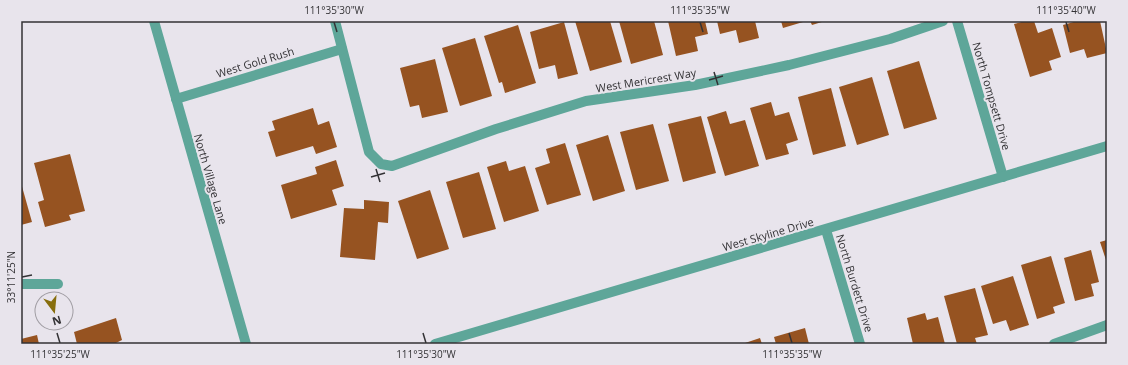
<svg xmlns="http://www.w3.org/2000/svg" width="1128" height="365" viewBox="0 0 1128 365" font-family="'Open Sans',sans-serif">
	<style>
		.building { fill: #965321 }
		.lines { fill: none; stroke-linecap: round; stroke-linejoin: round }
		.minor { stroke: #5ea699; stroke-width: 10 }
		.tertiary { stroke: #5ea699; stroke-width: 10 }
		.ticks { fill: none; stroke: #333235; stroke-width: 1.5 }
		.labels { text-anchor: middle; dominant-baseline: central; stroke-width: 4; stroke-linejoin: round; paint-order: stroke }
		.street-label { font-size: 11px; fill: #333235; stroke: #e8e4ec }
		.neatline { fill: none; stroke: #333235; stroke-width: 1.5 }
		.ticks-label { font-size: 10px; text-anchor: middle; fill: #333235 }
	</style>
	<rect width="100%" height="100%" fill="#e8e4ec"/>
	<g class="building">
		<path d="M575 21H610L622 62 590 71Z"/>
		<path d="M619 21H654L663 55 631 64Z"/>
		<path d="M668 21H705L708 34 695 37 698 51 676 56Z"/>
		<path d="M717 21H755L759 38 739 43 736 30 720 34Z"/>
		<path d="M781 21H803V22L783 28Z"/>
		<path d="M810 21H825L812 25Z"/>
		<path d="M1025 21H1034L1038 33 1052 28 1061 57 1049 61 1052 70 1030 77 1014 24Z"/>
		<path d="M1077 21H1100L1107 53 1087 58 1084 49 1070 53 1063 25Z"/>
		<path d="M564 22 578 74 558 79 555 65 539 69 530 32Z"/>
		<path d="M518 25 536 83 505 93 502 82 499 83 484 36Z"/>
		<path d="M475 38 492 96 460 106 442 48Z"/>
		<path d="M435 59 448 112 422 118 419 105 410 107 400 68Z"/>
		<path d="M919 61 937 119 904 129 887 71Z"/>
		<path d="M872 77 889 135 857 145 839 87Z"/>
		<path d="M831 88 846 146 813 155 798 97Z"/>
		<path d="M771 102 775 116 789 112 798 140 786 144 789 154 766 160 750 108Z"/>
		<path d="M313 108 318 125 329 121 337 147 316 154 313 146 276 157 268 132 275 130 272 121Z"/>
		<path d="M726 111 730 124 745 120 759 166 725 176 707 117Z"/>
		<path d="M701 116 716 173 683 182 668 124Z"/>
		<path d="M653 124 669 181 636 190 620 132Z"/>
		<path d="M608 135 625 191 593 201 576 145Z"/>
		<path d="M565 143 581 195 547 205 535 168 550 163 546 149Z"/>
		<path d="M70 154 85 211 69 215 71 220 45 227 38 202 44 200 34 163Z"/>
		<path d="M336 160 344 186 332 190 337 205 291 219 281 185 317 174 315 167Z"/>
		<path d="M506 161 509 171 525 166 539 211 504 222 487 167Z"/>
		<path d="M479 172 496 229 463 238 446 182Z"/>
		<path d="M21 183 32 222 21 225Z"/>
		<path d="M430 190 449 249 417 259 398 201Z"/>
		<path d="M364 200 389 202 388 223 378 222 375 260 340 257 344 208 364 209Z"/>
		<path d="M1107 240V263L1100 242Z"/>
		<path d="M1091 250 1099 282 1091 284 1094 296 1075 301 1064 258Z"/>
		<path d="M1051 256 1065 303 1053 307 1055 313 1037 319 1021 265Z"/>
		<path d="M1013 276 1029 325 1010 331 1006 320 993 324 981 286Z"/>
		<path d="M975 288 988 335 975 338 977 344H957L944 296Z"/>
		<path d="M925 313 927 320 938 317 945 344H913L907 318Z"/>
		<path d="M116 318 122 340 114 344H77L74 332Z"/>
		<path d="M805 328 809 344H776L774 337Z"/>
		<path d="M37 335 39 344H21V339Z"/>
		<path d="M760 338 762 344H742Z"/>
	</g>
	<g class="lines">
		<g class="minor">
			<path d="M335 21 369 152 381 164 392 166 496 129 586 101 695 85 789 65 890 39 943 21"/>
			<path d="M957 21 1003 177"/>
			<path d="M176 99 342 49"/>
			<path d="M826 230 860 344"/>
			<path d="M21 284H58"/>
			<path d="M1054 344 1107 325"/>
		</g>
		<g class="tertiary">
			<path d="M154 21 246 344"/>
			<path d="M435 344 1107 146"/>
		</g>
	</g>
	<path class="ticks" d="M334 22 337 32M700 22 703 32M1066 22 1069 32M714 72 718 85M709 80 723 76M376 169 380 182M371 177 385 173M22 277 32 275M57 333 60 343M423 333 426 343M789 333 792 343"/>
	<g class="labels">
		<g class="street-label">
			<text transform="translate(255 62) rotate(-17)">West Gold Rush</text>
			<text transform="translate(646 80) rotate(-9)">West Mericrest Way</text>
			<text transform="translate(992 96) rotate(74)">North Tompsett Drive</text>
			<text transform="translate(211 179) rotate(74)">North Village Lane</text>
			<text transform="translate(768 234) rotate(-16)">West Skyline Drive</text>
			<text transform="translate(855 283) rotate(73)">North Burdett Drive</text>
		</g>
	</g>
	<rect width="1128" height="365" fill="none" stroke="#e8e4ec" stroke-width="44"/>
	<g transform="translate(54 311) rotate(164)"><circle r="19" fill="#e8e4ec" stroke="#a09da3"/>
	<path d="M0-3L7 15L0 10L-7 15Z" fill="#876e0d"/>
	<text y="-6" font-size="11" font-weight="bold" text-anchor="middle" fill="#333235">N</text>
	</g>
	<rect x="22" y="22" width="1084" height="321" class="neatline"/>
	<g class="ticks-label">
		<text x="334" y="14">111°35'30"W</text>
		<text x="700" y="14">111°35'35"W</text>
		<text x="1066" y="14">111°35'40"W</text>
		<text transform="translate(11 277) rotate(-90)" y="4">33°11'25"N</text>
		<text x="60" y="358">111°35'25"W</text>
		<text x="426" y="358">111°35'30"W</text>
		<text x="792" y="358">111°35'35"W</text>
	</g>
</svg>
